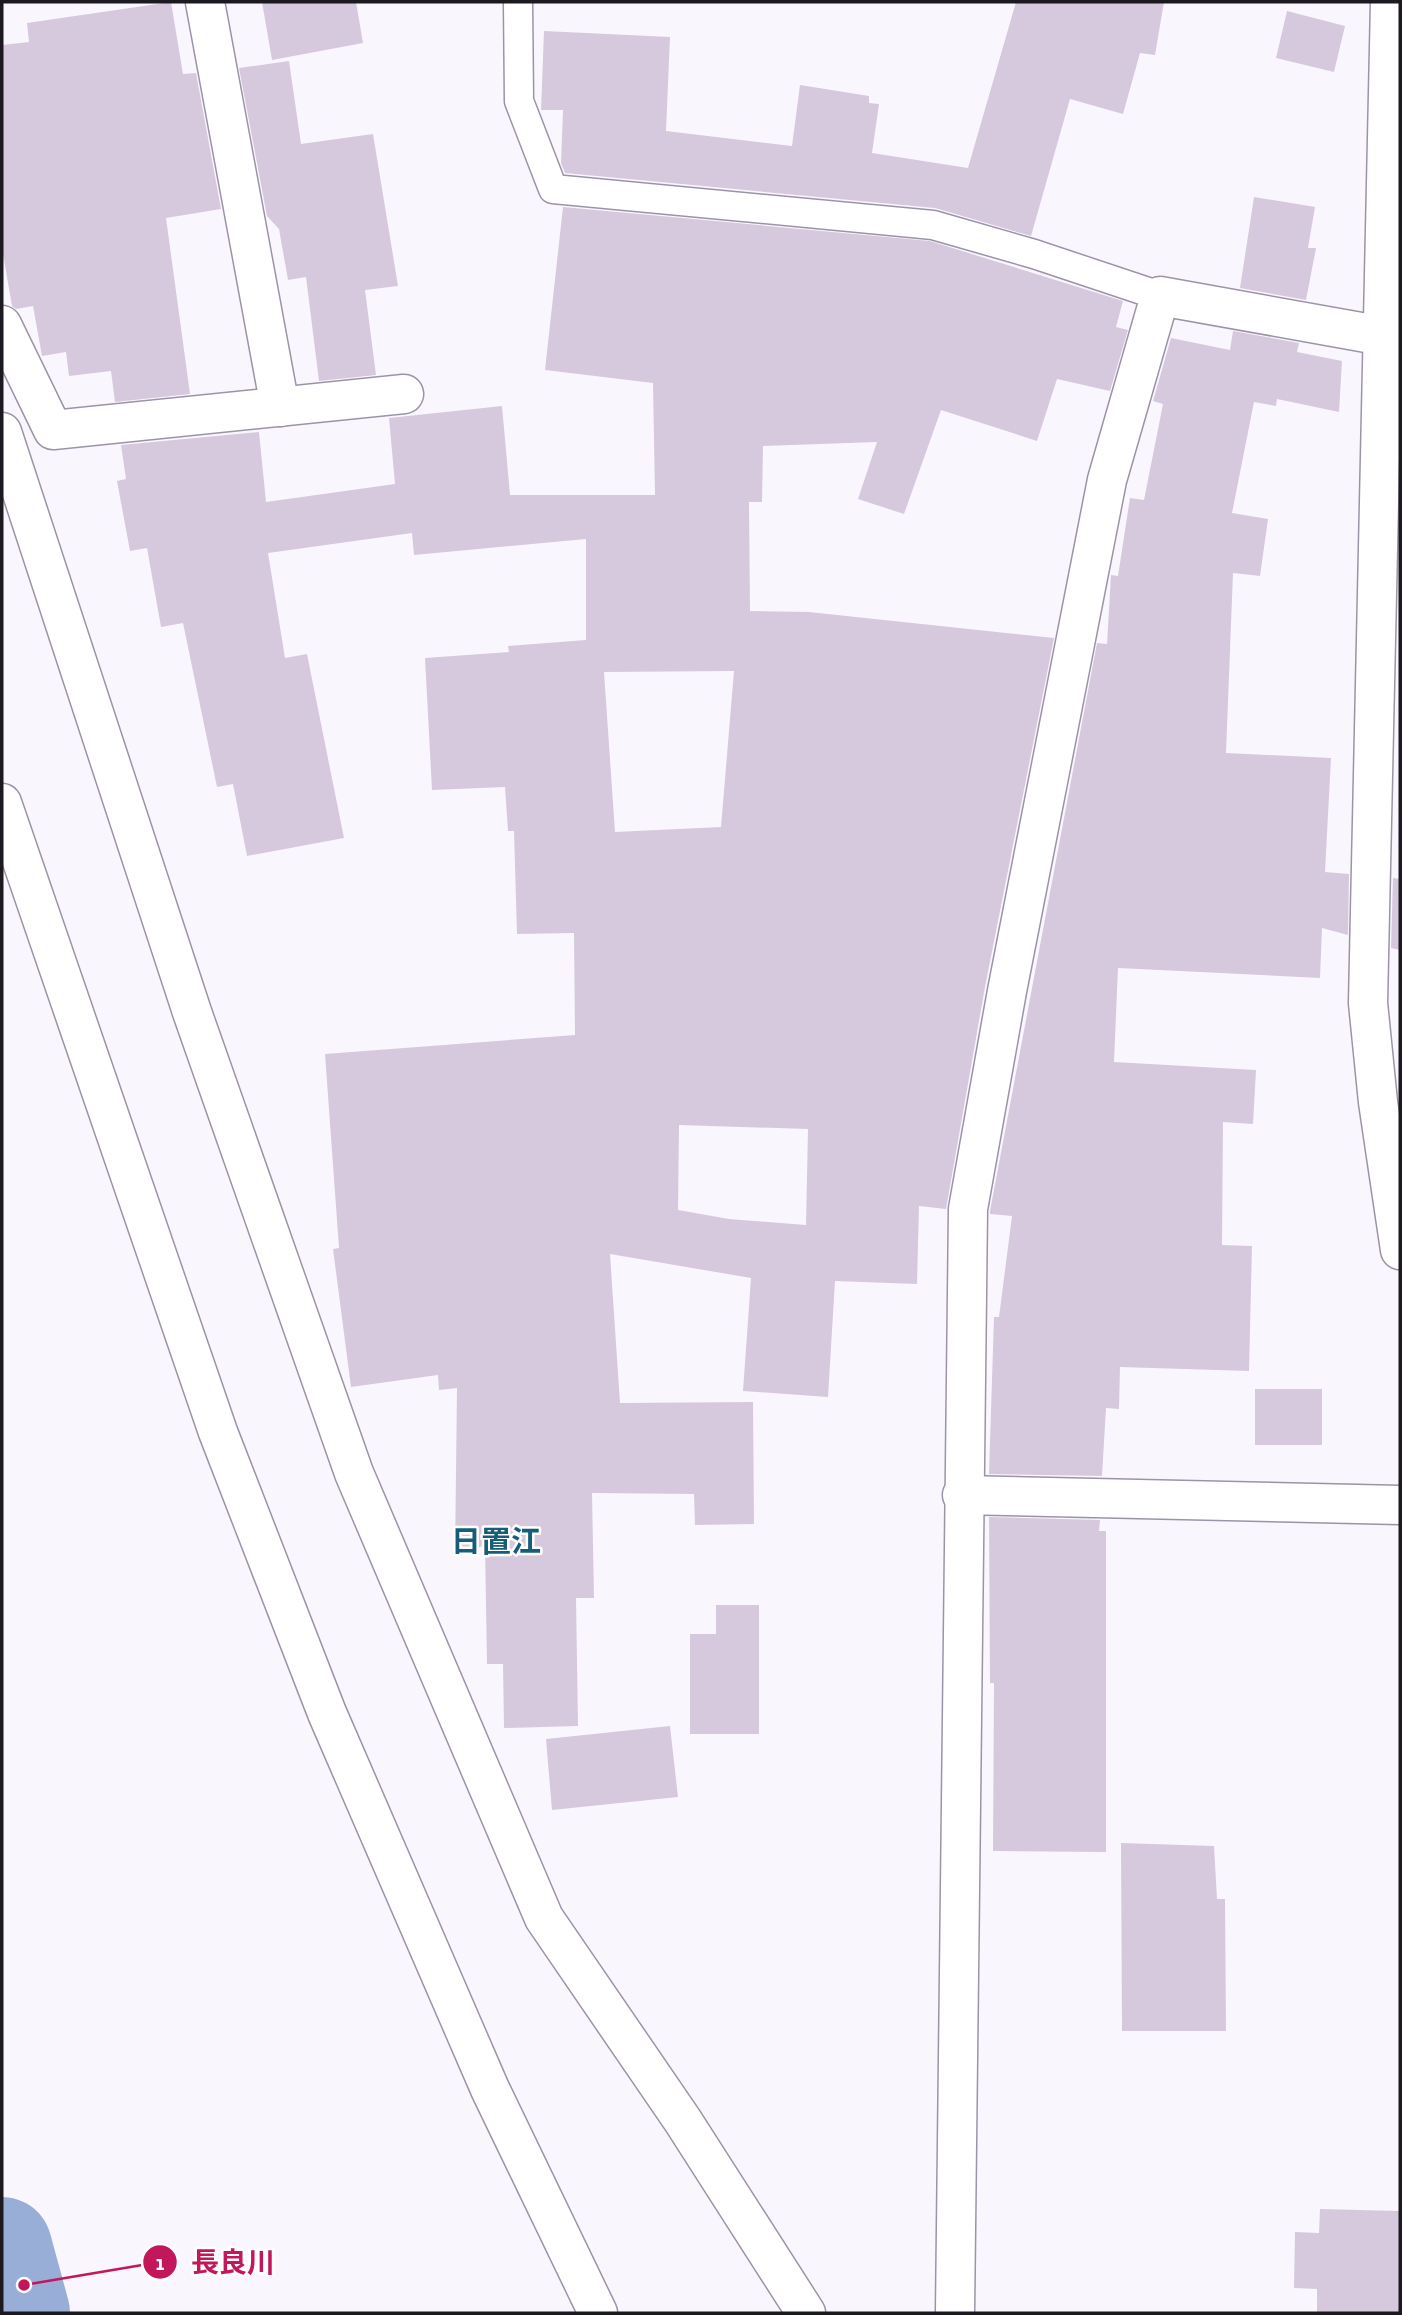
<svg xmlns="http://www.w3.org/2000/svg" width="1402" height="2315" viewBox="0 0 1402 2315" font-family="'Zilla Slab','Noto Sans JP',serif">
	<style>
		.water { fill: #99aed6 }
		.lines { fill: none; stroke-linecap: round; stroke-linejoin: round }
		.river { stroke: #99aed6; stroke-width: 100 }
		.building { fill: #d6c9dd; fill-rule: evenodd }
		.lane-casing { stroke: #9d93a7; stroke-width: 31 }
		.street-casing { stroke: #9d93a7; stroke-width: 41 }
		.secondary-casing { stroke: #9d93a7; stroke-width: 41 }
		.lane { stroke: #fff; stroke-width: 28 }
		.street { stroke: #fff; stroke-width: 38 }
		.secondary { stroke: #fff; stroke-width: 38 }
		.labels { text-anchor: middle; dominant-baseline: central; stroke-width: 5; stroke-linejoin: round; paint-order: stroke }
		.quarter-label { font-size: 30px; font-weight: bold; fill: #155d78; stroke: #fff }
		.leader { fill: none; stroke: #c2185b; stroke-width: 2.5 }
		.callout-dot { fill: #c2185b; stroke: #fff; stroke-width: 2.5 }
		.mark-label { font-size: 21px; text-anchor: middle; font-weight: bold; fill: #fff }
		.callout-label { font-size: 28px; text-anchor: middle; font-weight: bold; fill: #c2185b; stroke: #fff; stroke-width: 5; stroke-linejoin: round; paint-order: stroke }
	</style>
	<rect width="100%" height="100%" fill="#faf6fe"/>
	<path class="water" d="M36 2236 51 2313H2V2257Z"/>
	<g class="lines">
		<path class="river" d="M2 2247 20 2313"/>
	</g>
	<g class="building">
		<path d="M171 2 183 74 196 73 221 209 166 218 190 394 115 402 111 371 69 376 66 352 42 356 33 306 16 309 12 306 2 248V45L29 42 27 23Z"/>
		<path d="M262 2H356L363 43 272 60Z"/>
		<path d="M1016 2H1164L1155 55 1140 53 1123 114 1070 99 1031 236 935 208 565 173 561 163 563 110H541L544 31 670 37 666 131 792 146 800 85 869 96V103L879 104 872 153 968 168Z"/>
		<path d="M1287 11 1345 26 1334 72 1276 58Z"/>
		<path d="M289 61 301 144 373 134 398 286 365 290 376 375 319 381 306 277 288 280 279 229 267 216 239 68Z"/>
		<path d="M1254 197 1315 207 1308 248H1316L1306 300 1240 288Z"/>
		<path d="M563 207 930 241 1123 301 1116 327 1128 330 1110 391 1057 379 1037 441 941 410 904 514 858 499 877 442 763 446 762 502H749L750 611 809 612 1054 638 985 987 946 1209 919 1206 917 1284 835 1281 828 1397 743 1391 751 1278 610 1254 620 1403 753 1402 754 1524 695 1525 694 1494 592 1493 594 1598H576L578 1726 504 1728 503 1664H487L485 1545 455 1556 457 1388 439 1390 438 1375 351 1387 333 1249 339 1248 325 1054 575 1035 574 933 517 934 514 831H508L505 787 432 790 425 658 509 652 508 646 586 640V539L414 555 412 533 268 553 285 658 307 654 344 838 247 856 233 784 217 787 183 623 161 627 147 548 130 551 117 481 126 479 121 445 259 432 266 502 395 484 389 418 502 406 510 495H655L653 383 545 370ZM734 671 721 827 615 832 604 672ZM679 1125 808 1129 806 1225 729 1219 678 1210Z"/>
		<path d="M1233 331 1299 343 1297 352 1342 361 1339 412 1277 399 1276 406 1254 402 1232 513 1268 519 1260 576 1233 573 1226 753 1331 758 1325 872 1349 874 1348 935 1322 928 1320 978 1118 968 1114 1062 1256 1070 1253 1124 1223 1122 1222 1245 1252 1246 1249 1371 1120 1367 1119 1409 1106 1408 1102 1476 989 1474 994 1317H999L1012 1216 990 1214V1211L1097 643 1107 644 1111 575 1118 576 1130 498 1144 500 1163 404 1153 401 1171 338 1230 350Z"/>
		<path d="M1393 878 1400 879V950L1391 948Z"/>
		<rect x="1255" y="1389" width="67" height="56"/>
		<path d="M989 1517 1100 1520 1099 1531H1106V1852L993 1851 994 1683H990Z"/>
		<path d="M716 1605H759V1734H690V1634H716Z"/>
		<path d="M670 1726 678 1797 552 1810 546 1739Z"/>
		<path d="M1121 1843 1214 1846 1217 1899H1225L1226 2031H1122Z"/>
		<path d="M1320 2209 1400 2211V2313H1317V2289L1294 2288 1295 2232 1319 2233Z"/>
	</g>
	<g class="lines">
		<g class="lane-casing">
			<path id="lane" d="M518 2 519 101 553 189 933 225 1034 254 1160 296"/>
		</g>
		<g class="street-casing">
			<g id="street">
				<path d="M205 2 280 407"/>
				<path d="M1390 2 1368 1003 1378 1102 1400 1250"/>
				<path d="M2 325 53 430 404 394"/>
				<path d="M2 432 192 1012 354 1473 544 1918 683 2121 806 2313"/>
				<path d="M962 1495 1400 1505"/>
				<path d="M955 2313 968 1209 1007 991 1107 480 1160 296 1400 339"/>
			</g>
		</g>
		<g class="secondary-casing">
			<path id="secondary" d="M2 803 218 1432 327 1713 490 2089 598 2313"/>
		</g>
		<use href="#lane" class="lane"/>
		<use href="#street" class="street"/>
		<use href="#secondary" class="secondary"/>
	</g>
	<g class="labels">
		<g class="quarter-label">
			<text x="496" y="1542">日置江</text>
		</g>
	</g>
	<path class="leader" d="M24 2285L160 2262"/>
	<g class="callout-dot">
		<circle cx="24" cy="2285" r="7"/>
		<circle cx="160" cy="2262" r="18"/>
	</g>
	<g class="mark-label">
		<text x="160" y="2270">1</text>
	</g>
	<g class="callout-label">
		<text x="233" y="2272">長良川</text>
	</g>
	<rect width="1402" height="2315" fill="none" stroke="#1d1920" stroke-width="7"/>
</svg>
